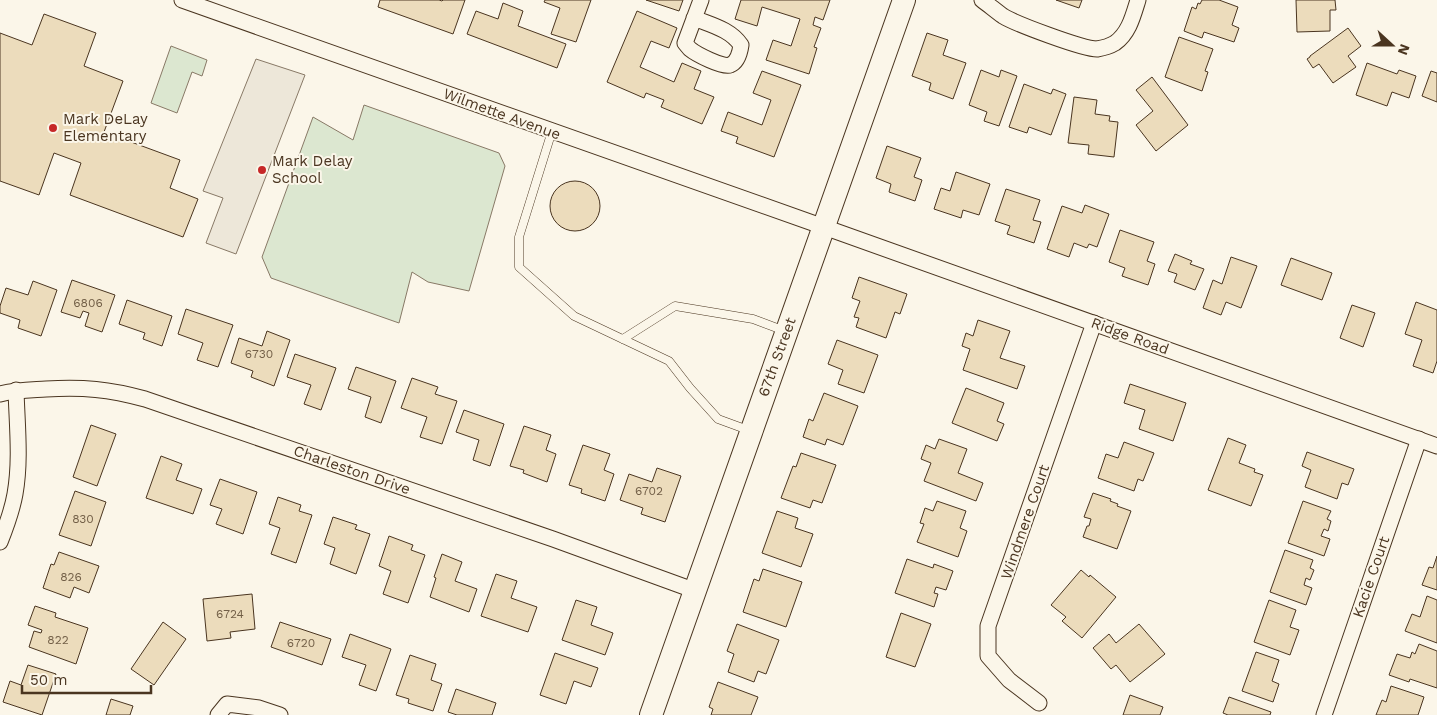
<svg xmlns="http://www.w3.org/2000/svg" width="1437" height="715" viewBox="0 0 1437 715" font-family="'Work Sans',sans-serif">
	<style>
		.green { fill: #dce7d0; stroke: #887966 }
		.parking { fill: #ede7d9; stroke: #887966 }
		.building { fill: #ecdcbc; stroke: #4a3520 }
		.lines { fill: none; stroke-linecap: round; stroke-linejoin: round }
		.lane-casing { stroke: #4a3520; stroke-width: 9 }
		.street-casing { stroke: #4a3520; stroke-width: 17 }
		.secondary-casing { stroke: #4a3520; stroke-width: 24 }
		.lane { stroke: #fbf6e9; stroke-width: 8 }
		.street { stroke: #fbf6e9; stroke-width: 15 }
		.secondary { stroke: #fbf6e9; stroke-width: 22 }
		.poi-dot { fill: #c62828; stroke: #fbf6e9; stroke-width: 2 }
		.labels { text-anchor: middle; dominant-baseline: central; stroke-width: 4; stroke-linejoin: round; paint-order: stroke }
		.number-label { font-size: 12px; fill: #725f47 }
		.street-label { font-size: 15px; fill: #4a3520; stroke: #fbf6e9 }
		.poi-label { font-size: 15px; fill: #4a3520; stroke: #fbf6e9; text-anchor: start }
	</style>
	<rect width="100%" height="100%" fill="#fbf6e9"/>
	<g class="green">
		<path d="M171 46 207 60 202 76 192 72 177 113 151 103Z"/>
		<path d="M364 105 499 153 505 166 469 291 428 282 412 272 399 323 271 278 262 257 313 117 353 140Z"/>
	</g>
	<path class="parking" d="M256 59 305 75 236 254 206 243 223 198 203 191Z"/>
	<g class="building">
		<path d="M380 0H439L442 1 443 0H465L453 34 378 7Z"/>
		<path d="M545 0H591L576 42 551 34 560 8 544 2Z"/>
		<path d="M646 0H683L679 11Z"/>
		<path d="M741 0H830L823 20 815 17 813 25 821 28 814 47 817 48 809 74 766 60 773 40 791 46 800 19 762 7 757 26 735 19Z"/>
		<path d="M1056 0H1082L1079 8Z"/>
		<path d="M1202 0H1219L1238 7 1232 25 1239 28 1234 42 1204 32 1202 38 1184 31 1192 7 1196 9 1198 3 1200 4Z"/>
		<path d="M1296 0H1335L1336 10H1330V31L1297 32Z"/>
		<path d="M503 3 523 11 518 26 566 44 557 68 467 34 476 11 498 19Z"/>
		<path d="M637 11 677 28 669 48 651 41 640 67 674 82 682 63 701 71 694 89 714 97 702 124 661 107 664 100 646 93 644 98 607 82Z"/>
		<path d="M44 14 96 33 84 66 123 81 104 132 180 160 170 188 198 199 183 237 70 195 81 163 54 153 39 195 0 181V33L32 45Z"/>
		<path d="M1348 28 1361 46 1348 56 1356 67 1333 83 1319 64 1313 68 1307 59 1310 57V56Z"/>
		<path d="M927 33 948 40 943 55 966 63 953 99 929 90 931 83 912 76Z"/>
		<path d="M1179 37 1213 49 1205 71 1208 72 1202 91 1165 77Z"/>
		<path d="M1367 63 1397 74 1399 70 1416 76 1409 98 1392 92 1387 106 1356 95Z"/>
		<path d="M981 70 999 77 1001 70 1017 76 999 126 984 121 987 112 969 105Z"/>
		<path d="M762 71 801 85 774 157 736 143 738 137 721 131 728 112 762 125 771 100 753 93Z"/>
		<path d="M1431 71 1437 73V102L1422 96Z"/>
		<path d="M1152 77 1188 125 1156 151 1136 125 1153 111 1136 90Z"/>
		<path d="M1024 84 1051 94 1053 89 1066 94 1051 135 1029 127 1027 133 1009 127Z"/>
		<path d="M1074 97 1097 100 1095 114 1110 116 1109 121 1118 122 1114 157 1088 154 1089 145 1068 143Z"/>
		<path d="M887 146 921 158 914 177 922 180 915 201 889 192 891 184 876 178Z"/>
		<path d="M956 172 990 184 979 215 963 210 961 218 934 209 941 188 950 191Z"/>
		<circle cx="575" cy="206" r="25"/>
		<path d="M1006 189 1040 200 1033 220 1041 222 1034 243 1007 234 1010 226 995 221Z"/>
		<path d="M1085 205 1109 214 1097 247 1089 244 1087 248 1074 243 1069 257 1047 249 1062 206 1082 213Z"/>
		<path d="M1120 230 1154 242 1147 261 1155 264 1148 285 1122 276 1125 268 1109 262Z"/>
		<path d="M1175 254 1192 261 1190 264 1204 269 1195 290 1174 282 1177 274 1168 271Z"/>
		<path d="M1231 257 1257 266 1241 308 1226 302 1221 315 1203 308 1213 280 1222 284Z"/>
		<path d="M1291 258 1332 273 1322 300 1281 285Z"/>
		<path d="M859 277 907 294 900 314 895 312 886 338 856 327 859 318 854 317 860 301 852 298Z"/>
		<path d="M72 280 115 295 102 332 85 326 89 313 83 311 80 318 61 312Z"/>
		<path d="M33 281 57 290 41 336 18 328 20 320 0 313V306L6 288 28 295Z"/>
		<path d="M127 300 172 316 162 346 143 339 145 333 119 324Z"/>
		<path d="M1416 302 1437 310V361L1433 373 1413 366 1422 340 1405 334Z"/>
		<path d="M1352 305 1375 313 1363 347 1340 338Z"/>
		<path d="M186 309 233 325 218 367 197 360 203 343 178 334Z"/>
		<path d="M978 320 1010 331 1000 358 1025 366 1017 389 963 370 970 349 962 346 966 333 973 336Z"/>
		<path d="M267 331 290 340 274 386 251 377 253 371 231 363 239 338 262 346Z"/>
		<path d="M837 340 878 355 864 393 838 384 843 370 828 364Z"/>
		<path d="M295 354 336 368 321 410 304 404 311 385 287 377Z"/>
		<path d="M356 367 396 381 381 423 365 417 371 397 348 389Z"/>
		<path d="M412 378 438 387 435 394 457 401 442 444 420 437 427 417 401 408Z"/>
		<path d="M1130 384 1186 403 1173 441 1139 429 1145 410 1124 403Z"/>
		<path d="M966 388 1004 403 997 421 1004 424 997 441 952 423Z"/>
		<path d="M824 393 858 406 843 445 827 439 825 445 803 437 809 419 813 421Z"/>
		<path d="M464 410 504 424 490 466 473 460 479 440 456 432Z"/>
		<path d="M91 425 116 434 97 486 73 477Z"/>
		<path d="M524 426 551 435 546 450 556 454 547 482 523 473 524 470 510 466Z"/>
		<path d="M1228 438 1246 445 1239 463 1255 469 1254 472 1263 475 1251 506 1208 490Z"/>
		<path d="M939 439 967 449 958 473 983 483 976 501 924 481 931 463 921 459 926 445 935 449Z"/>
		<path d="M1124 442 1154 453 1143 481 1138 479 1134 491 1098 478 1106 454 1118 458Z"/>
		<path d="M583 445 610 454 604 470 614 474 605 501 581 493 582 489 569 485Z"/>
		<path d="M1307 452 1354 469 1348 485 1342 483 1337 499 1305 487 1311 470 1302 466Z"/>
		<path d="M801 453 836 465 822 503 813 500 810 508 781 498 793 466 796 467Z"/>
		<path d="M161 456 182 464 176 480 202 489 193 514 146 498Z"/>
		<path d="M657 468 681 476 665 522 641 514 643 508 620 500 629 474 652 482Z"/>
		<path d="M220 479 257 492 243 534 216 524 222 509 210 505Z"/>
		<path d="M75 491 106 502 91 546 59 535Z"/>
		<path d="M1093 493 1111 499 1110 501 1118 504 1117 506 1131 511 1117 549 1083 537 1087 526H1089L1091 519 1084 517Z"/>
		<path d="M278 497 301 505 299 511 312 515 296 563 271 554 280 528 269 524Z"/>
		<path d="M937 501 966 511 960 528 967 531 958 557 917 542 924 524 920 523 925 508 933 511Z"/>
		<path d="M1303 501 1331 511 1327 519 1331 521 1328 531 1324 529 1321 536 1330 539 1324 556 1288 543Z"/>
		<path d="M777 511 798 518 795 528 813 534 801 567 762 553Z"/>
		<path d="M333 517 357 525 355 529 370 534 356 574 330 564 335 548 324 544Z"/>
		<path d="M389 536 413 545 411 550 425 555 408 603 383 594 391 571 379 566Z"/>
		<path d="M1285 550 1313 560 1310 568 1314 570 1310 580 1306 578 1304 585 1312 588 1306 605 1270 592Z"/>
		<path d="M59 552 99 566 89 593 74 587 70 598 43 588 51 564 54 565Z"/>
		<path d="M442 554 462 562 455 581 477 589 469 612 430 597 436 578 434 577Z"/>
		<path d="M1437 556V590L1422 585 1429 567 1433 568Z"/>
		<path d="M907 559 933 568 934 564 953 571 946 590 936 587 934 593 938 594 934 607 895 593Z"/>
		<path d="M763 569 802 582 786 627 743 612 754 579 759 581Z"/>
		<path d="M1081 570 1089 577 1090 575 1116 597 1082 638 1062 621 1066 617 1051 605Z"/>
		<path d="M496 574 517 581 511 598 537 607 528 632 481 616Z"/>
		<path d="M252 594 255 629 230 632 231 638 207 641 203 599Z"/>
		<path d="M1427 596 1437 600V643L1405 631 1412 614 1420 617Z"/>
		<path d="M576 600 597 607 591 625 613 633 605 655 562 640Z"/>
		<path d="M1269 600 1296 610 1290 627 1299 630 1290 655 1254 642Z"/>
		<path d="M35 606 56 613 55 617 88 628 76 664 29 647 34 631 41 633 42 630 28 625Z"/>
		<path d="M901 613 931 624 915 667 886 657Z"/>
		<path d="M163 622 186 639 154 685 131 669Z"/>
		<path d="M280 622 331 639 322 665 271 647Z"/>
		<path d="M737 624 779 640 766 674 758 671 754 682 728 672 734 654 727 651Z"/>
		<path d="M1139 624 1165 654 1130 682 1116 665 1111 669 1093 648 1109 634 1116 643Z"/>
		<path d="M350 634 391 649 376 691 359 685 366 665 342 657Z"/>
		<path d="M1419 644 1437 651V688L1410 679 1409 682 1389 675 1397 654 1410 658 1412 652 1415 654Z"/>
		<path d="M1256 652 1279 660 1272 681 1279 684 1273 702 1242 691Z"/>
		<path d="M555 653 598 668 591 687 574 681 566 704 540 695Z"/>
		<path d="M410 655 436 664 431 680 442 684 433 711 408 703 409 699 396 695Z"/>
		<path d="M28 665 56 674 42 715 3 702 10 681 21 685Z"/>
		<path d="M718 682 758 697 751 715H711L713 709 709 707Z"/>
		<path d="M1391 686 1424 697 1418 715H1376L1382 700 1386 702Z"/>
		<path d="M456 689 496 703 492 715H457L448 712Z"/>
		<path d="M1130 695 1163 707 1160 715H1123Z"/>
		<path d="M1229 697 1271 712 1270 715H1228L1223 713Z"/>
		<path d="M111 699 133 706 130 715H106Z"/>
	</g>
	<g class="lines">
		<g class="lane-casing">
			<g id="lane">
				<path d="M552 131 519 237V267L574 316 669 361 690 388 718 419 748 430"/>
				<path d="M623 339 675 306 753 319 785 331"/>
			</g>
		</g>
		<g class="street-casing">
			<g id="street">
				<path d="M182 0 824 227 1437 446"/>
				<path d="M982 0C989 5 996 11 1003 16 1016 24 1083 49 1097 49 1103 48 1110 46 1115 43 1129 33 1133 16 1138 0"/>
				<path d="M694 18C711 25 730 29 741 45 740 52 738 62 730 65 723 68 696 54 690 49 689 48 685 43 685 43L701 0"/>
				<path d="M0 394C15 390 30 390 46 389 84 387 108 389 145 399L553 539 696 591"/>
				<path d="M0 542C6 527 12 511 15 494 21 460 17 425 16 390"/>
				<path d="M1039 703 1009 680 988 656V626L1094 323"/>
				<path d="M218 715 227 704 259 708 280 715"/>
				<path d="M1324 715 1419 439"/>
			</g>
		</g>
		<g class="secondary-casing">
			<path id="secondary" d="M651 715 904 0"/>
		</g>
		<use href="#lane" class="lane"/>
		<use href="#street" class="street"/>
		<use href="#secondary" class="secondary"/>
	</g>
	<g class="poi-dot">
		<circle cx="53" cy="128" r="5"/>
		<circle cx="262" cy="170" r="5"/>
	</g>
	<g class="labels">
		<g class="number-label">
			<text x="88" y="303">6806</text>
			<text x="259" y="354">6730</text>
			<text x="649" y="491">6702</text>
			<text x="83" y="519">830</text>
			<text x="71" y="577">826</text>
			<text x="230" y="614">6724</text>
			<text x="58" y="640">822</text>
			<text x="301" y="643">6720</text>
		</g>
		<g class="street-label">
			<text transform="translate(502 114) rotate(20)">Wilmette Avenue</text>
			<text transform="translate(1130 336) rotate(20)">Ridge Road</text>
			<text transform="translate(777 357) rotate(-70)">67th Street</text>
			<text transform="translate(352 470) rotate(19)">Charleston Drive</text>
			<text transform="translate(1025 522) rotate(-71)">Windmere Court</text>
			<text transform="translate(1371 577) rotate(-71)">Kacie Court</text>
		</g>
		<g class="poi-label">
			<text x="63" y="119">Mark DeLay<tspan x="63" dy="17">Elementary</tspan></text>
			<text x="272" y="161">Mark Delay<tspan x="272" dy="17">School</tspan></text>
		</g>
	</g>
	<g transform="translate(1392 45) rotate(111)" stroke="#fbf6e9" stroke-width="4" paint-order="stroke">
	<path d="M0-4L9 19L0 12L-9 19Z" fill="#4a3520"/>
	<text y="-8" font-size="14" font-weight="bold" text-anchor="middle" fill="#4a3520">N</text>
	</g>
	<path d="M22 685v8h129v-8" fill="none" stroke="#4a3520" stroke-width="2.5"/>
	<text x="30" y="685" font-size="15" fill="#4a3520" stroke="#fbf6e9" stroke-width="4" paint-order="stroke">50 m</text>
</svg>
